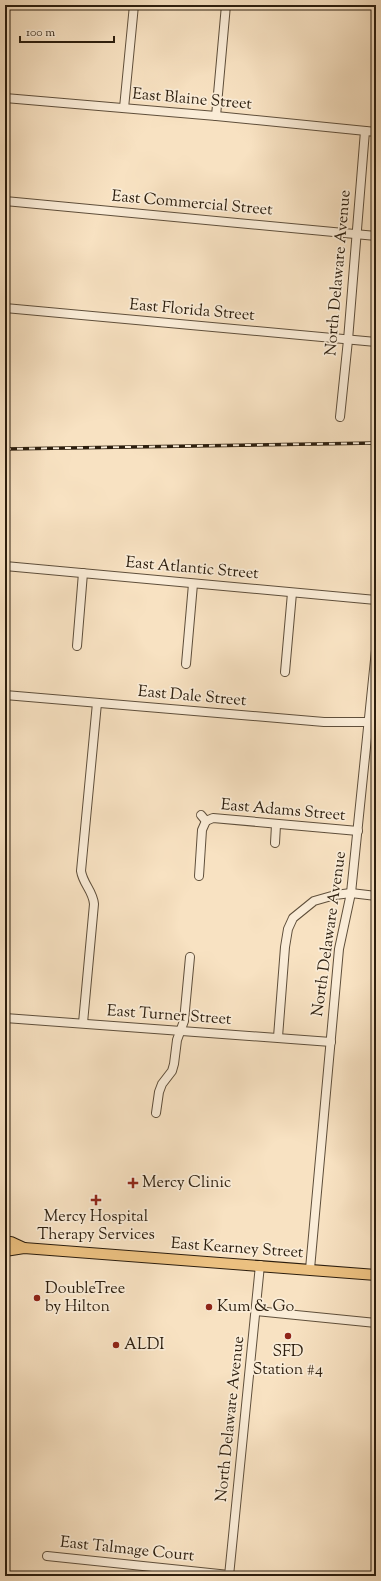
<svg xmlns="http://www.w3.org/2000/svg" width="381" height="1581" viewBox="0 0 381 1581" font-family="'Sorts Mill Goudy',serif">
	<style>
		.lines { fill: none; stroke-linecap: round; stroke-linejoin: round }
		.minor-casing { stroke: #5f4f3b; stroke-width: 10 }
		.major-casing { stroke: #2c1e0e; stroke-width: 12 }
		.minor { stroke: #faecd7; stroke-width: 8 }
		.major { stroke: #ecc181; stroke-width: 10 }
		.rail-casing { stroke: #2c1e0e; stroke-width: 3.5 }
		.rail { stroke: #faecd7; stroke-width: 2; stroke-dasharray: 6; stroke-linecap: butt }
		.poi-dot { fill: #8f2418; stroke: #faecd7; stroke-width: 1.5 }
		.labels { text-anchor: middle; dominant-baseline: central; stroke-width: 3.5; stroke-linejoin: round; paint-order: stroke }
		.street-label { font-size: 16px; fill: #2c1e0e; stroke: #faecd7 }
		.poi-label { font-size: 16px; fill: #2c1e0e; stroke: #faecd7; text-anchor: start }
	</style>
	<rect width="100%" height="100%" fill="#f8e2c2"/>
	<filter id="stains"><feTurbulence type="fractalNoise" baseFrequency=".005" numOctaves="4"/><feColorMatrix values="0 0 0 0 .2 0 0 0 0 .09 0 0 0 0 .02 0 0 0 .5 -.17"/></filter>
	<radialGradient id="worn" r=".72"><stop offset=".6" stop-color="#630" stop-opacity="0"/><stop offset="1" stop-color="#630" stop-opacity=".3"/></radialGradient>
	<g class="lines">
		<g class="minor-casing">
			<g id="minor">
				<path d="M5 98 216 116 376 132"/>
				<path d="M124 108 134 5"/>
				<path d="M216 116 226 5"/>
				<path d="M5 201 376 236"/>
				<path d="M5 308 376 342"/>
				<path d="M340 417 348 340 365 131"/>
				<path d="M5 566 376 600"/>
				<path d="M77 646 83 573"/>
				<path d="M186 664 193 584"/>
				<path d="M285 672 292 593"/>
				<path d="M5 695 324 722H376"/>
				<path d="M201 815 206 821"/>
				<path d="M206 821 213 818 358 831"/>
				<path d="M275 843 276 825"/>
				<path d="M199 876 202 830 206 821"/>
				<path d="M5 1018 331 1042"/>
				<path d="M83 1023 94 904C93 891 83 884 81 871L97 703"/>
				<path d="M278 1037 285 947 288 929 293 918 314 901 335 895 351 893 376 896"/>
				<path d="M156 1113 159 1092 162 1084 172 1071 174 1064 177 1040 184 1021 190 957"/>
				<path d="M310 1269 339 949 351 893 376 650"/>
				<path d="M256 1311 376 1323"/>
				<path d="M47 1556 229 1575"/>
				<path d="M229 1576 260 1265"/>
			</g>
		</g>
		<g class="major-casing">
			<g id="major">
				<path d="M5 1242H11L24 1248"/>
				<path d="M5 1251 24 1248 376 1275"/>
			</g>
		</g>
		<use href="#minor" class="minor"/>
		<use href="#major" class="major"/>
		<g class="rail-casing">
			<path id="rail" d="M5 449 376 443"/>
		</g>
		<use href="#rail" class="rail"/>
	</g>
	<g class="poi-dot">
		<path d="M131 1177h4v4h4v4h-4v4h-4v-4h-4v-4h4z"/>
		<path d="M94 1194h4v4h4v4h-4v4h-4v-4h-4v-4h4z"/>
		<circle cx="37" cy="1298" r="4"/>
		<circle cx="209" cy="1307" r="4"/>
		<circle cx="288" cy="1336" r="4"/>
		<circle cx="116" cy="1345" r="4"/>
	</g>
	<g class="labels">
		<g class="street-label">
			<text transform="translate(192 100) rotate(5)">East Blaine Street</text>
			<text transform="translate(192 204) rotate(5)">East Commercial Street</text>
			<text transform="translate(339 273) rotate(-85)">North Delaware Avenue</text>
			<text transform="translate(192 311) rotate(5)">East Florida Street</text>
			<text transform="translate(192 569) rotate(5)">East Atlantic Street</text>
			<text transform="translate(192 697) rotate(5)">East Dale Street</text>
			<text transform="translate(283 811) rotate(5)">East Adams Street</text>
			<text transform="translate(330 934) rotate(-82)">North Delaware Avenue</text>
			<text transform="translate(169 1016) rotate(4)">East Turner Street</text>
			<text transform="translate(237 1249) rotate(4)">East Kearney Street</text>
			<text transform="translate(231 1419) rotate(-84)">North Delaware Avenue</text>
			<text transform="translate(127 1550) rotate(6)">East Talmage Court</text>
		</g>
		<g class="poi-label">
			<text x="142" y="1183">Mercy Clinic</text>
			<text x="96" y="1217" text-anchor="middle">Mercy Hospital<tspan x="96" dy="18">Therapy Services</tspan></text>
			<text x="45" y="1289">DoubleTree<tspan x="45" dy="18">by Hilton</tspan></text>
			<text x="217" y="1307">Kum &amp; Go</text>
			<text x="124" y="1345">ALDI</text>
			<text x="288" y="1352" text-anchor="middle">SFD<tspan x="288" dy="18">Station #4</tspan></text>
		</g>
	</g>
	<rect width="381" height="1581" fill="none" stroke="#f8e2c2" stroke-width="20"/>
	<rect x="6" y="6" width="369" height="1569" fill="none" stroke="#2c1e0e" stroke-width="2"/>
	<rect x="10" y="10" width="361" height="1561" fill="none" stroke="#2c1e0e"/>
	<path d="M20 36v6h94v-6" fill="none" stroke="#2c1e0e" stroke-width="2"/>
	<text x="26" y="36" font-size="12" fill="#2c1e0e" stroke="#faecd7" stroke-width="3" paint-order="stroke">100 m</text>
	<rect width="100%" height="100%" filter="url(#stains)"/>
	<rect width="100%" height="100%" fill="url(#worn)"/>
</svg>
